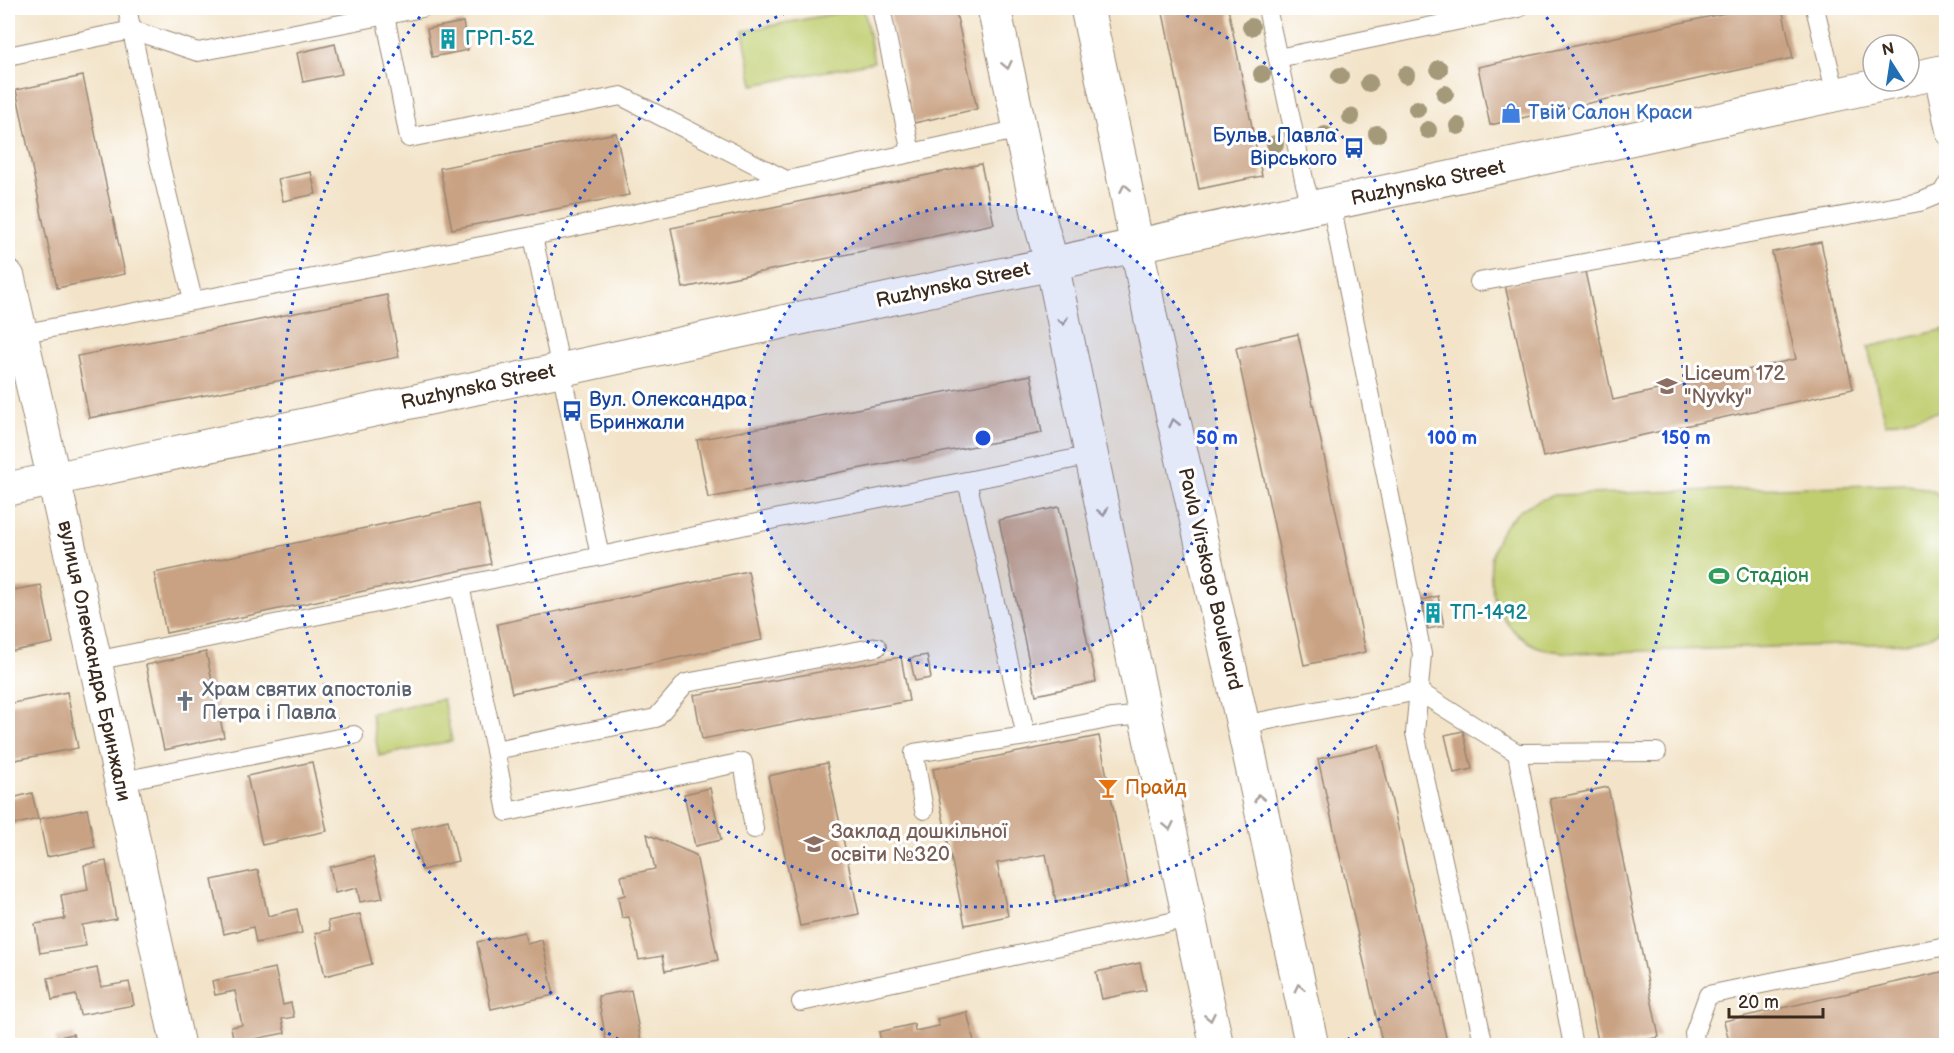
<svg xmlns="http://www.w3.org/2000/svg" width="1954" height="1053" viewBox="0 0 1954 1053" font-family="'Balsamiq Sans',sans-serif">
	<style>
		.green { fill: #c0ce70; stroke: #7e7c47; stroke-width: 1.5 }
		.building { fill: #c9a283 }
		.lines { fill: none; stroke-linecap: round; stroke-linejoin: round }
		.service-casing { stroke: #978774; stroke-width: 20 }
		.minor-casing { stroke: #978774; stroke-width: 35 }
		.tertiary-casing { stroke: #978774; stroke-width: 35 }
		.service { stroke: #fff; stroke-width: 18 }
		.minor { stroke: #fff; stroke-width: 33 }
		.tertiary { stroke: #fff; stroke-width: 33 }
		.tree { fill: #a49979 }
		.oneway { stroke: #a79f9a }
		.ring { fill: none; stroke: #1d4ed8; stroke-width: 3; stroke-dasharray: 3 6 }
		.labels { text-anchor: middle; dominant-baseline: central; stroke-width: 6; stroke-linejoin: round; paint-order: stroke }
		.culture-label { font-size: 20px; fill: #0d838f; stroke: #fff; text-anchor: start }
		.shop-label { font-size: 20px; fill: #366cbe; stroke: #fff; text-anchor: start }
		.transit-label { font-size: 20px; fill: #164399; stroke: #fff; text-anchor: end }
		.street-label { font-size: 20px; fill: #3b2a1e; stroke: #fff }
		.education-label { font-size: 20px; fill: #785e54; stroke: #fff; text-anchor: start }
		.leisure-label { font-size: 20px; fill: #27864d; stroke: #fff; text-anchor: start }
		.worship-label { font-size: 20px; fill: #5b616d; stroke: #fff; text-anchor: start }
		.food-label { font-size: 20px; fill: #c56008; stroke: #fff; text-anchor: start }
		.centre { fill: #1d4ed8; stroke: #fff; stroke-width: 3 }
		.ring-label { font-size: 18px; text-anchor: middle; font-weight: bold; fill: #1d4ed8; stroke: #fff; stroke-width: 6; stroke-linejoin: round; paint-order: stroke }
	</style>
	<rect width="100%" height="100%" fill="#fff"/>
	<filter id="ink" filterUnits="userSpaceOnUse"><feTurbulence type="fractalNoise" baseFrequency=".0167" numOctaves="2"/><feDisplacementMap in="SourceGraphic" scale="12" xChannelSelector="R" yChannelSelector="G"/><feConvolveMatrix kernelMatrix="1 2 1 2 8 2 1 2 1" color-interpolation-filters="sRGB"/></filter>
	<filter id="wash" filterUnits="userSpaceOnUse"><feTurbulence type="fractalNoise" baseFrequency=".008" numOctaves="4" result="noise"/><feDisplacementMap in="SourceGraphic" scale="24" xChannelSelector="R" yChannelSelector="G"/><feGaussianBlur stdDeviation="1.35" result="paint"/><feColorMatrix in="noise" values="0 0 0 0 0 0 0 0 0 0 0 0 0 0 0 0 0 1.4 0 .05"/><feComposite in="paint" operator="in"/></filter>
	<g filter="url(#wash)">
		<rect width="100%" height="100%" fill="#f3e4c9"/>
		<g class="green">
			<path d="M864 8 874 62 753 85 743 31Z"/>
			<path d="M1946 329V410L1885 424 1868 347Z"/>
			<path d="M1908 484 1933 491 1946 500V626L1930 637 1905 643 1576 653C1559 652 1543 651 1528 642 1485 617 1477 548 1515 515 1527 504 1540 500 1555 495Z"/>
			<path d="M443 699 452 741 379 756 371 713Z"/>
		</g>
		<g id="blocks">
			<g class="building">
				<path d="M889 8H955L977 109 914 123Z"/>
				<path d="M1162 8H1228L1262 176 1199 189Z"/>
				<path d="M1749 8H1782L1793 58 1490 125 1478 67Z"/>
				<path d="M463 22 468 50 432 57 427 29Z"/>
				<path d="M335 44 342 74 303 82 297 53Z"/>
				<path d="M83 76 125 274 57 288 16 90Z"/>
				<path d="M616 133 629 195 452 229 440 168Z"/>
				<path d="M981 164 994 224 683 288 671 228Z"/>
				<path d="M311 172 316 194 283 201 278 179Z"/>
				<path d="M1821 242 1853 389 1543 457 1505 285 1584 267 1613 400 1796 359 1772 252Z"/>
				<path d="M387 295 399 357 89 418 77 356Z"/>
				<path d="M1298 334 1366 652 1304 665 1236 348Z"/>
				<path d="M1031 375 1042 433 708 498 697 440Z"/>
				<path d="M478 504 491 564 166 633 154 573Z"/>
				<path d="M1059 507 1096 682 1036 695 999 520Z"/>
				<path d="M748 571 762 640 512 693 497 624Z"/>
				<path d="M41 585 53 643 8 652V591Z"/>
				<path d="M1438 596 1444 626 1428 629 1422 600Z"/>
				<path d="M206 652 224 737 164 750 146 665Z"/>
				<path d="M927 655 931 678 915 681 910 658Z"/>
				<path d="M901 657 909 701 702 739 694 695Z"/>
				<path d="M67 692 78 748 15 760 8 723V704Z"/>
				<path d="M1463 731 1472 769 1454 773 1445 735Z"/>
				<path d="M1099 736 1129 887 1056 902 1046 854 997 863 1008 916 965 925 933 769Z"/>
				<path d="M1379 745 1448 1046H1383L1318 759Z"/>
				<path d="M312 762 327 831 262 845 247 776Z"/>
				<path d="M827 763 859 914 800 926 768 776Z"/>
				<path d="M1608 787 1659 1037 1617 1046H1599L1550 799Z"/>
				<path d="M710 788 721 840 695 846 684 794Z"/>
				<path d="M32 793 38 819 8 826V799Z"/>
				<path d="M87 809 95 847 47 857 39 819Z"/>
				<path d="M448 820 458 861 422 870 411 829Z"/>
				<path d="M647 834 696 855 718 960 665 971 662 956 639 960 629 917 622 918 618 897 625 895 621 876 655 869Z"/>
				<path d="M373 857 383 898 360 902 357 888 335 893 330 867Z"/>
				<path d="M106 861 116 919 82 925 86 946 40 953 35 924 65 919 61 895 88 890 84 865Z"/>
				<path d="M258 870 268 916 297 909 302 933 256 943 253 927 224 934 212 880Z"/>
				<path d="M360 914 372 964 325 976 315 933 330 930 328 921Z"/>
				<path d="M524 932 527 944 542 940 554 995 491 1009 477 942Z"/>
				<path d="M1140 963 1146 990 1102 999 1096 972Z"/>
				<path d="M97 968 101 987 129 982 134 1005 80 1015 76 995 52 1000 48 978Z"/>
				<path d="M275 968 283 1005 291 1003 294 1017 282 1019 285 1033 234 1043 231 1027 242 1025 235 991 215 995 212 981Z"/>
				<path d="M1946 971V1037L1907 1046H1730L1724 1021Z"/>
				<path d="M631 990 642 1046H607L598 996Z"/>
				<path d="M967 1012 975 1046H882L879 1032 914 1024 915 1031 939 1026 937 1019Z"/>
				<path d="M73 1034 76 1046H57L55 1038Z"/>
			</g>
		</g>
	</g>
	<g filter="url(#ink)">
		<use href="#blocks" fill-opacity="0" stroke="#978774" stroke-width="1.5"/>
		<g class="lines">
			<g class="service-casing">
				<g id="service">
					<path d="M127 8 158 156 193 300"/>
					<path d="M881 8 911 153"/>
					<path d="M1267 8 1305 184 1312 208"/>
					<path d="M1815 8 1836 95"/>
					<path d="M385 15 409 138 621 96 786 180"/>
					<path d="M8 56 132 30 198 52 422 8"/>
					<path d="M1278 58 1519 8"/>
					<path d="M1933 74 1946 136"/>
					<path d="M1331 204 1422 654 1415 733 1484 1046"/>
					<path d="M533 236 600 556"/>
					<path d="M1479 282 1920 202 1942 193 1946 186"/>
					<path d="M20 334 533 236 1021 129"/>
					<path d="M1092 455 967 481 1026 736 1112 718 1145 715"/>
					<path d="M460 586 808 512 967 481"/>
					<path d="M95 661 460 586 495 750 656 718 686 683 877 647"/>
					<path d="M1243 725 1418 691 1517 753 1573 1046"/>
					<path d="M495 750 507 812 743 762 754 829"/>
					<path d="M1517 753 1657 752"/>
					<path d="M121 783 142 777 354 735"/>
					<path d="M924 810 914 753 1026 736"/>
					<path d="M801 1002 1189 918"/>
					<path d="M1696 1046 1694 1034 1708 995 1946 946"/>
				</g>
			</g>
			<g class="minor-casing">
				<path id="minor" d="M8 277 95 661 178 1046"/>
			</g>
			<g class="tertiary-casing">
				<g id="tertiary">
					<path d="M994 8 1039 217 1052 264 1145 715 1217 1046"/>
					<path d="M1087 8 1122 169 1151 320 1243 725 1312 1046"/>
					<path d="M1909 79 1946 71"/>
					<path d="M8 489 1899 81"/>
				</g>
			</g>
			<use href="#service" class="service"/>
			<use href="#minor" class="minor"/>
			<use href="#tertiary" class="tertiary"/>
		</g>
		<g class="tree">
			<circle cx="1251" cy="27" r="9"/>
			<circle cx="1439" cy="69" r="9"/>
			<circle cx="1262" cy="74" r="9"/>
			<circle cx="1406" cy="75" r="9"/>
			<circle cx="1340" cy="76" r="9"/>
			<circle cx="1369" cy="83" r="9"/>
			<circle cx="1445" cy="94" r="9"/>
			<circle cx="1417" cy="109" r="9"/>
			<circle cx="1351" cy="117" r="9"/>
			<circle cx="1458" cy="126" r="9"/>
			<circle cx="1428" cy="130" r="9"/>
			<circle cx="1377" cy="134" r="9"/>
			<circle cx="1325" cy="135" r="9"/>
			<circle cx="1275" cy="144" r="9"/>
		</g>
		<defs><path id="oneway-chevron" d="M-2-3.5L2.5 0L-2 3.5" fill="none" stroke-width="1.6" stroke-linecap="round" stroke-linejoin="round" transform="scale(1.5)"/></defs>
		<g class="oneway">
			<use href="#oneway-chevron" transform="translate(1007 65) rotate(78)"/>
			<use href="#oneway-chevron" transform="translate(1125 188) rotate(-101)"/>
			<use href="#oneway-chevron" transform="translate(1063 321) rotate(78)"/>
			<use href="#oneway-chevron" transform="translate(1174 423) rotate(-103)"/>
			<use href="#oneway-chevron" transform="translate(1103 512) rotate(78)"/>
			<use href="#oneway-chevron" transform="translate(1259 798) rotate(-102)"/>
			<use href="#oneway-chevron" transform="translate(1169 826) rotate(78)"/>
			<use href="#oneway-chevron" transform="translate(1299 988) rotate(-102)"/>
			<use href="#oneway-chevron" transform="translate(1210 1017) rotate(78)"/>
		</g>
	</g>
	<circle cx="983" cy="438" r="234" fill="#1d4ed8" fill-opacity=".12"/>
	<g class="ring">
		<circle cx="983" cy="438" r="234"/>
		<path d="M1170 8A469 469 0 1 1 796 8"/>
		<path d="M626 1044A703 703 0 0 1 425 10M1541 10A703 703 0 0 1 1340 1044"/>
	</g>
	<defs>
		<g id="building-bare" transform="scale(1.62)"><path d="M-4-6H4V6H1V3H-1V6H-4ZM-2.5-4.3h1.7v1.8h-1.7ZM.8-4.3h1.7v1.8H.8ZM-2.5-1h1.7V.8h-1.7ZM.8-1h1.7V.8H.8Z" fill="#0f9aa8" stroke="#fff" stroke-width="2.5" paint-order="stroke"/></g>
		<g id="shop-bare" transform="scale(1.62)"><path d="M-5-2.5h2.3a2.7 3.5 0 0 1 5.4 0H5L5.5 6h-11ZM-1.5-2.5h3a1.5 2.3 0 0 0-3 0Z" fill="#3f7fe0" stroke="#fff" stroke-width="2.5" paint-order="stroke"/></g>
		<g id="bus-bare" transform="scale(1.62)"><path d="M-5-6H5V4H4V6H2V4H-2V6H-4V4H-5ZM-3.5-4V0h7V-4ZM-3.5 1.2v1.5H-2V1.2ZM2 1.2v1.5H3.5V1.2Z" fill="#1a4fb4" stroke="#fff" stroke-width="2.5" paint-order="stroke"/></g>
		<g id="school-bare" transform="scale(1.62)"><path d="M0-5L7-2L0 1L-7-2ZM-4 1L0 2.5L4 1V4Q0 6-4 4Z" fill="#8d6e63" stroke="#fff" stroke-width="2.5" paint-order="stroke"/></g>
		<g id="stadium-bare" transform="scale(1.62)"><path d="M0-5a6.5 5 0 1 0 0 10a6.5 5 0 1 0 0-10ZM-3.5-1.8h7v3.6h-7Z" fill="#2e9e5b" stroke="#fff" stroke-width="2.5" paint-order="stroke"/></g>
		<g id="church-bare" transform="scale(1.62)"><path d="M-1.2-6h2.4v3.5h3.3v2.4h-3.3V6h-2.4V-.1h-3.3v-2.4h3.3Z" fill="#6b7280" stroke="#fff" stroke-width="2.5" paint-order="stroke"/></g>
		<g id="bar-bare" transform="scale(1.62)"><path d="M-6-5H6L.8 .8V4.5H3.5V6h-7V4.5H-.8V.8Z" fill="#e8710a" stroke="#fff" stroke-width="2.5" paint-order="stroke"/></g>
	</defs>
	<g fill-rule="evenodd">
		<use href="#building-bare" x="448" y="39"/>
		<use href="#shop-bare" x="1511" y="113"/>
		<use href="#bus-bare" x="1354" y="148"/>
		<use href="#school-bare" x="1667" y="386"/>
		<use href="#bus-bare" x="572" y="411"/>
		<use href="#stadium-bare" x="1719" y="576"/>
		<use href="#building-bare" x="1433" y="613"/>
		<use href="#church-bare" x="185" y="701"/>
		<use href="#bar-bare" x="1108" y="788"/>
		<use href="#school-bare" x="814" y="844"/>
	</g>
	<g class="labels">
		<g class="culture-label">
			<text x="465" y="39">ГРП-52</text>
			<text x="1450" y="613">ТП-1492</text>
		</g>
		<g class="shop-label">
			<text x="1528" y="113">Твій Салон Краси</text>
		</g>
		<g class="transit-label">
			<text x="1337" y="136">Бульв. Павла<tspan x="1337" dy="23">Вірського</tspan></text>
			<text x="589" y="400" text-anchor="start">Вул. Олександра<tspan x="589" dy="23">Бринжали</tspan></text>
		</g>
		<g class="street-label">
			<text transform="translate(1428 183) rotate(-12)">Ruzhynska Street</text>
			<text transform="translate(953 285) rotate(-12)">Ruzhynska Street</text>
			<text transform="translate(478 387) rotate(-12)">Ruzhynska Street</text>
			<text transform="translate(1210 579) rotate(77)">Pavla Virskogo Boulevard</text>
			<text transform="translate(94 661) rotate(78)">вулиця Олександра Бринжали</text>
		</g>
		<g class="education-label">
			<text x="1684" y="374">Liceum 172<tspan x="1684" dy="23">"Nyvky"</tspan></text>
			<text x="831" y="832">Заклад дошкільної<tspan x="831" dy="23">освіти №320</tspan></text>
		</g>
		<g class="leisure-label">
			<text x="1736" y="576">Стадіон</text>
		</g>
		<g class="worship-label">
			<text x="202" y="690">Храм святих апостолів<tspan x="202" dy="23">Петра і Павла</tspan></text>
		</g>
		<g class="food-label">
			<text x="1125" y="788">Прайд</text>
		</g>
	</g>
	<circle cx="983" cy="438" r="9" class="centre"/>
	<g class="ring-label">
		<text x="1217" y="444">50 m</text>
		<text x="1452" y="444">100 m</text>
		<text x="1686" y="444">150 m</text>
	</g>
	<rect width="1954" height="1053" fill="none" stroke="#fff" stroke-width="30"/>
	<g transform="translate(1891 63) rotate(348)"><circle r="28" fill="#ffffff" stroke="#b1aaa5" stroke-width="1.5"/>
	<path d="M0-4.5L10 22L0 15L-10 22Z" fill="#1f6fb2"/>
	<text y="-9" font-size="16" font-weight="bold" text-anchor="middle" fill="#3b2a1e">N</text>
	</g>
	<path d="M1729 1008v9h94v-9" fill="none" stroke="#3b2a1e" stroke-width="3"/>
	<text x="1738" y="1008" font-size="18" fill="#3b2a1e" stroke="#ffffff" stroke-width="4.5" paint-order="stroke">20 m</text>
</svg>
